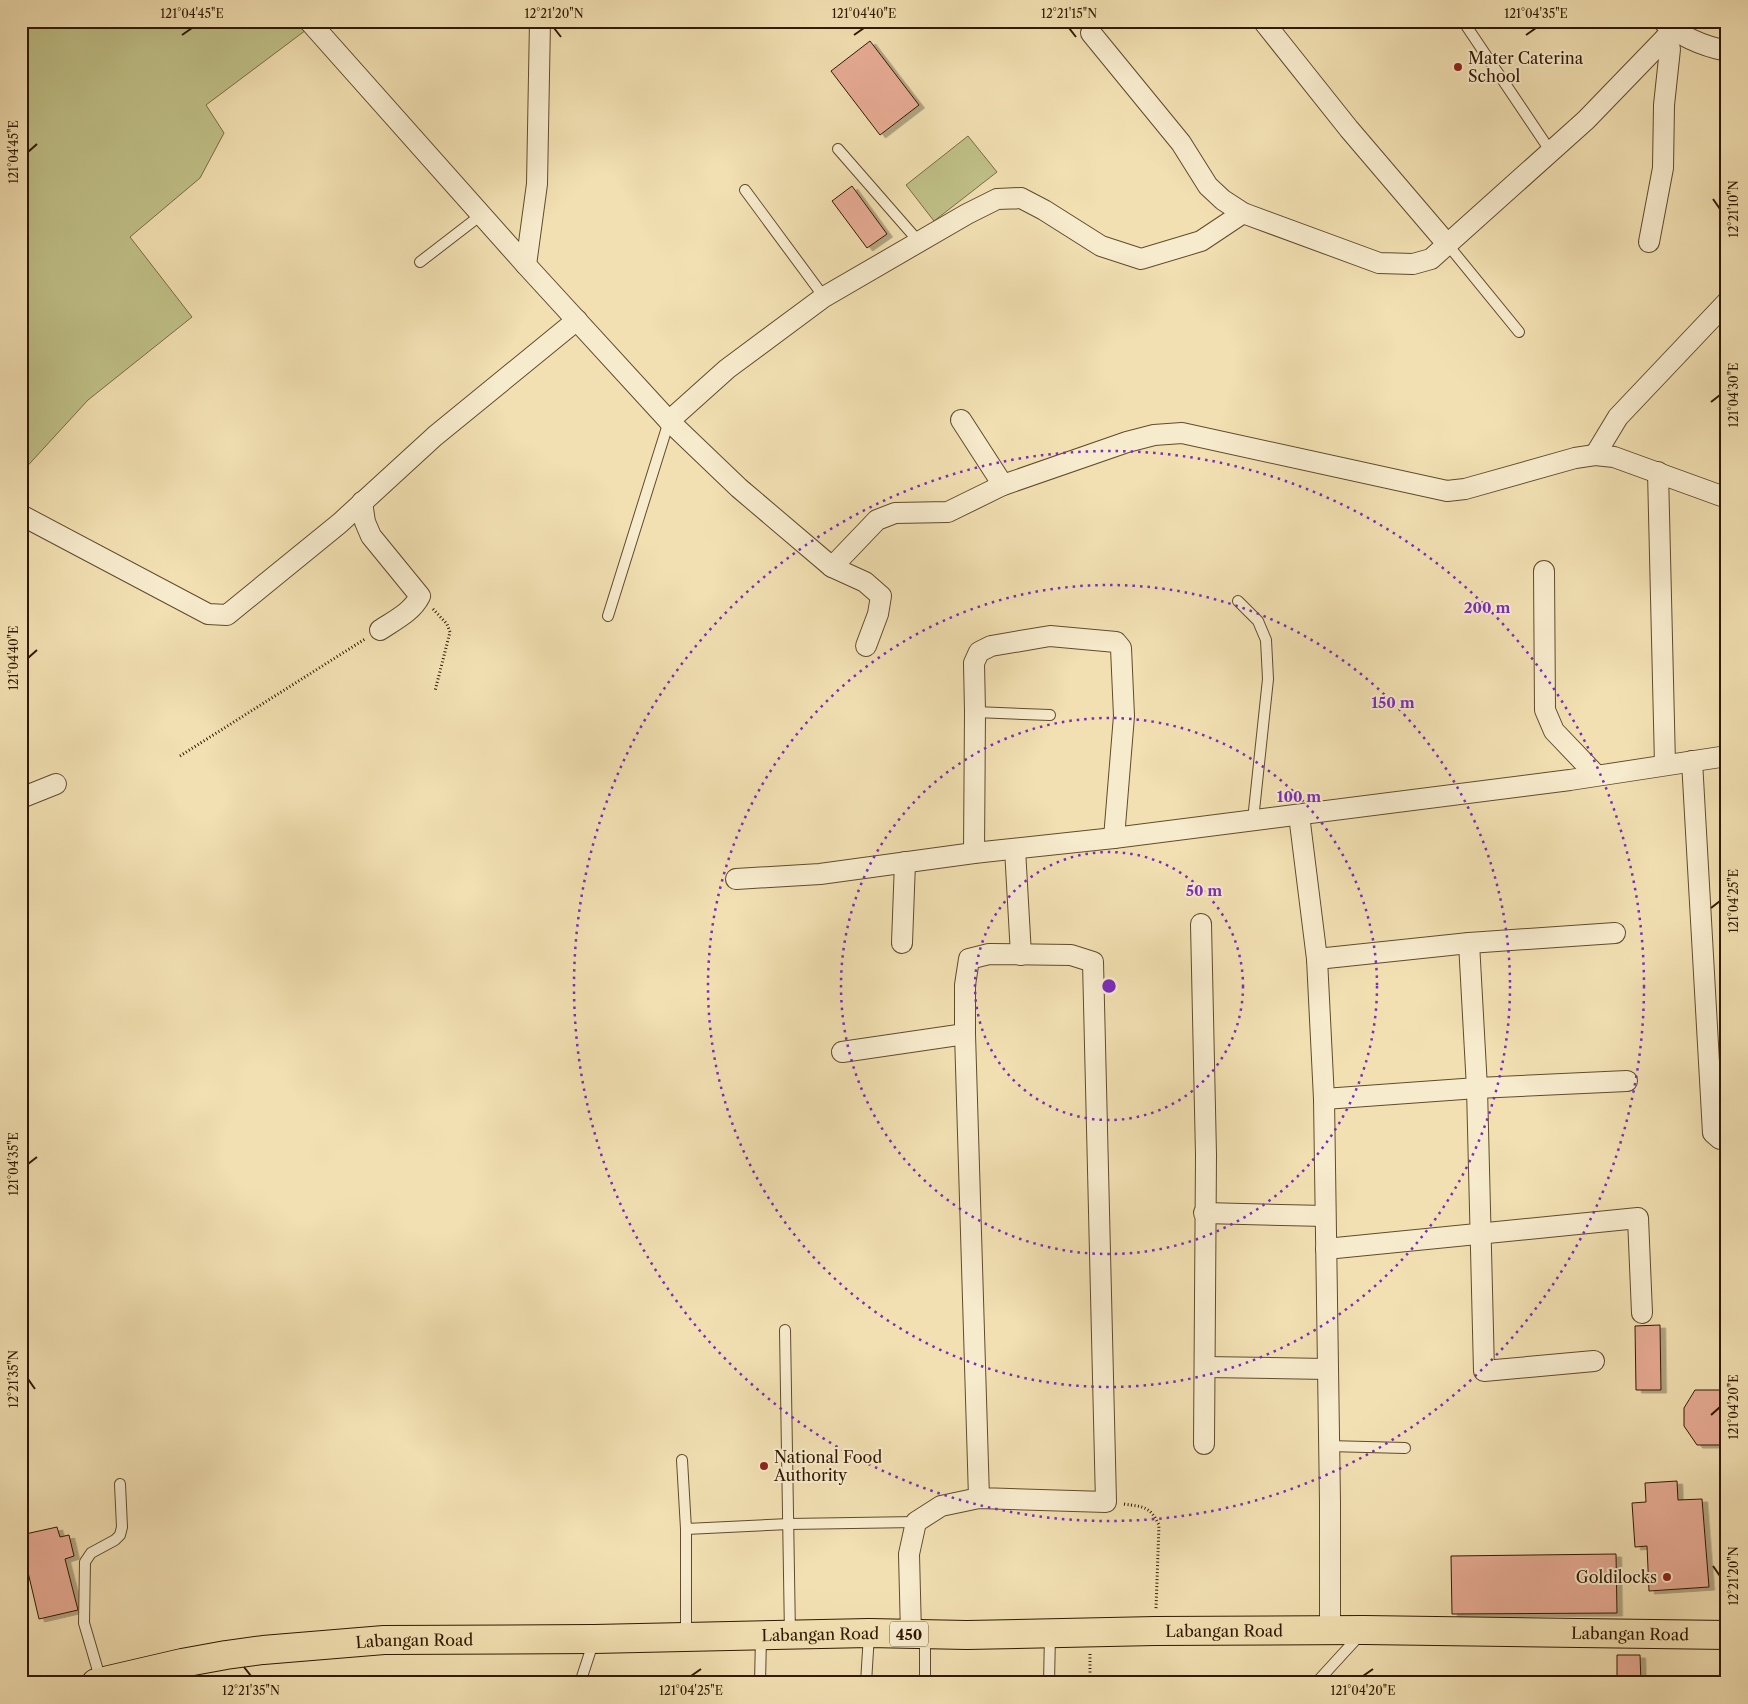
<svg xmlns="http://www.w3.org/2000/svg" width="1748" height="1704" viewBox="0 0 1748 1704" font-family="'Libre Caslon Text',serif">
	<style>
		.green { fill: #c0c188; stroke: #786d44 }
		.building { fill: #e8ac95; stroke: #301900; filter: url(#shadow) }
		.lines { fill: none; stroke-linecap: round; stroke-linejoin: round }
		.service-casing { stroke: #604b2c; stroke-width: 12 }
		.minor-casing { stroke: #604b2c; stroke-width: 22 }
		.primary-casing { stroke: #301900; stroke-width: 30 }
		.path { stroke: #301900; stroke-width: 3; stroke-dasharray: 1 2.5; stroke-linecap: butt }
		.service { stroke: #f7ebcd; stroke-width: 10 }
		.minor { stroke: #f7ebcd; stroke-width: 20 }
		.primary { stroke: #f2e0b2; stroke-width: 28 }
		.ticks { fill: none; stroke: #301900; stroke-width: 2 }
		.ring { fill: none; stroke: #7b2cbf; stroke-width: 2.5; stroke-dasharray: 2.5 5 }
		.poi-dot { fill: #8f2418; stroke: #f7ebcd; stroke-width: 2 }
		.labels { text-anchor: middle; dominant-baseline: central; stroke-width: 4; stroke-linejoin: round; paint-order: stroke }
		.shield { fill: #f7ebcd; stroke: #6c583e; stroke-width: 1 }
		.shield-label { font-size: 15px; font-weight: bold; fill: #301900 }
		.poi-label { font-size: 16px; fill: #301900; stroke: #f7ebcd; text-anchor: start }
		.street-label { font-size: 16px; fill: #301900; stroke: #f7ebcd }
		.centre { fill: #7b2cbf; stroke: #f7ebcd; stroke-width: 2.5 }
		.ring-label { font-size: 15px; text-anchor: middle; font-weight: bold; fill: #7b2cbf; stroke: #f7ebcd; stroke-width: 4; stroke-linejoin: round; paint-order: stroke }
		.neatline { fill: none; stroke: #301900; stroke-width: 2 }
		.ticks-label { font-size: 12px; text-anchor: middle; fill: #301900 }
	</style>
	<defs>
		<filter id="shadow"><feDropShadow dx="5.5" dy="3" stdDeviation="0" flood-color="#0004"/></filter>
	</defs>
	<rect width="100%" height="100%" fill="#f2e0b2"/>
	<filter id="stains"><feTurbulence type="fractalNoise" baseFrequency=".004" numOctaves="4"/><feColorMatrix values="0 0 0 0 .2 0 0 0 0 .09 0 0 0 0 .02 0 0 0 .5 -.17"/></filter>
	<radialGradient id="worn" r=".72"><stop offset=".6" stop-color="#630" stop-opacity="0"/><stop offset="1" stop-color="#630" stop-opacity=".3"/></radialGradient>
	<g class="green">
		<path d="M21 21H296L306 30 206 105 224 133 200 178 130 237 192 317 88 400 21 473Z"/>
		<path d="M968 136 997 172 934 221 906 185Z"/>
	</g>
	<g class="building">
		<path d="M870 41 919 105 880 135 831 71Z"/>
		<path d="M852 186 887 234 867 248 832 201Z"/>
		<path d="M1660 1325 1661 1390H1636L1635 1326Z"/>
		<path d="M1695 1390H1727V1445H1697L1684 1426V1408Z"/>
		<path d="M1677 1481 1678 1500 1702 1499 1709 1587 1649 1591 1647 1546 1635 1547 1632 1503 1646 1502 1645 1483Z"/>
		<path d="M57 1527 60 1537 69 1535 74 1556 65 1559 78 1610 39 1619 27 1568 21 1569V1535Z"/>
		<path d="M1616 1554 1617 1613 1452 1614 1451 1556Z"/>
		<path d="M1617 1655H1640L1641 1683H1617Z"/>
		<rect x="811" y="1677" width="28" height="6"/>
	</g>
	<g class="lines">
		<g class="service-casing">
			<g id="service">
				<path d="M1463 21 1551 152"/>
				<path d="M838 149 920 243"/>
				<path d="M745 190 824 297"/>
				<path d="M1448 245 1519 332"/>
				<path d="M420 262 481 215"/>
				<path d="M1238 601 1258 621 1266 640 1268 679 1253 820"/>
				<path d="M608 616 669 421"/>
				<path d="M975 712 1050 715"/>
				<path d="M785 1330 790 1635"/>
				<path d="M1328 1446 1405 1448"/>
				<path d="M682 1460 686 1529 789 1524 916 1522"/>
				<path d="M686 1529V1635"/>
				<path d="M101 1681 84 1623 85 1562 91 1553 115 1540 120 1535 122 1527 120 1484"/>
				<path d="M580 1683 594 1640"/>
				<path d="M760 1683 761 1637"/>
				<path d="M866 1683 869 1634"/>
				<path d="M925 1683V1635"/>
				<path d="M1049 1683 1050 1634"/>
				<path d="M1316 1683 1360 1635"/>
			</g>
		</g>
		<g class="minor-casing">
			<g id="minor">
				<path d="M309 21 526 265 669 421 739 488 832 567 877 520 895 513 948 512 1003 485 1127 442 1154 435 1182 433 1447 491 1465 489 1575 458 1595 455 1614 457 1727 498"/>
				<path d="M1263 21 1349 129 1448 245"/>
				<path d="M1663 21C1682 38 1703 46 1727 51"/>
				<path d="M1091 33 1181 143 1208 186 1223 200 1243 213 1379 263 1413 264 1431 259 1586 120 1673 30"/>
				<path d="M1649 242 1663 168 1664 105 1670 49 1665 38"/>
				<path d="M526 265 537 184 540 21"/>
				<path d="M961 420 1003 485"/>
				<path d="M669 421 727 369 824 297 967 214 997 199 1021 198 1044 210 1101 246 1141 259 1201 241 1243 213"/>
				<path d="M1595 455 1618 417 1727 302"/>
				<path d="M1658 472 1665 764"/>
				<path d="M362 502 365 522 371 536 420 596C412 612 395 620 380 630"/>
				<path d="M21 515 208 614 227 615 340 523 435 436 577 320"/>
				<path d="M832 567 865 582 881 596 878 614 866 646"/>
				<path d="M1544 571 1545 710 1554 731 1596 775"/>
				<path d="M1692 761 1713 1133 1720 1139H1727"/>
				<path d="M21 798 56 784"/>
				<path d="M1299 815 1317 959 1324 1099 1330 1502V1630"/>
				<path d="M1015 849 1021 955"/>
				<path d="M974 853 975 712 974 663 979 652 991 646 1050 636 1116 642 1121 648 1124 716 1114 838"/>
				<path d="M736 879 820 874 974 853 1114 838 1570 780 1727 756"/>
				<path d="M1201 924 1206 1155 1204 1444"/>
				<path d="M902 943 905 862"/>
				<path d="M1469 943 1477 1088 1484 1371 1594 1361"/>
				<path d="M1317 959 1469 943 1615 933"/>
				<path d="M842 1052 965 1034"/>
				<path d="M1324 1099 1477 1088 1627 1081"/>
				<path d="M1204 1213 1325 1216"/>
				<path d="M1326 1249 1638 1218 1642 1313"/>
				<path d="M1205 1367 1327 1369"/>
				<path d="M911 1634 909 1554 916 1522 941 1506 979 1498 1106 1502 1093 962 1071 955 989 954 969 959 965 985V1034L979 1498"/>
			</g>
		</g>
		<g class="primary-casing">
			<g id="primary">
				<path id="s1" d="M96 1683 182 1663 226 1655 263 1650 384 1640 594 1639 869 1633 967 1635 1155 1631 1364 1630 1727 1635"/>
			</g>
		</g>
		<g class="path">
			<path d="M433 609 447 624 450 632 435 691"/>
			<path d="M180 756 365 639"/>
			<path d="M1124 1504C1144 1507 1150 1506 1159 1525L1156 1609"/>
			<path d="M1090 1683V1653"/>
		</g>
		<use href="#service" class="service"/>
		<use href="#minor" class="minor"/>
		<use href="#primary" class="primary"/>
	</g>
	<path class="ticks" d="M554 28 561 37M1069 28 1076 37M182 35 192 28M854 35 864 28M1526 35 1536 28M28 152 37 144M1713 199 1720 209M1711 402 1720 395M28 658 37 650M1711 908 1720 901M28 1164 37 1157M28 1379 35 1389M1711 1415 1720 1407M1713 1566 1720 1576M244 1667 251 1676M691 1676 701 1669M1363 1676 1373 1669"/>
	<g class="ring">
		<circle cx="1109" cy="986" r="134"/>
		<circle cx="1109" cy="986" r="268"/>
		<circle cx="1109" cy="986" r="401"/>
		<circle cx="1109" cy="986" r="535"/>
	</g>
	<g class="poi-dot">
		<circle cx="1458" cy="67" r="5"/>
		<circle cx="764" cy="1466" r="5"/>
		<circle cx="1667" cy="1577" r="5"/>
	</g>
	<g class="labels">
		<rect class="shield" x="890" y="1621.5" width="38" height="25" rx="4"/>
		<g class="shield-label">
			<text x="909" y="1634">450</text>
		</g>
		<g class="poi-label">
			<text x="1468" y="58">Mater Caterina<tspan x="1468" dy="18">School</tspan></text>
			<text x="774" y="1457">National Food<tspan x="774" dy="18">Authority</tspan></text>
			<text x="1657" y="1577" text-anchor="end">Goldilocks</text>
		</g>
		<g class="street-label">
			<text stroke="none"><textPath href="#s1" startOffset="1132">Labangan Road</textPath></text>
			<text stroke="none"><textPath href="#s1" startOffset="1538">Labangan Road</textPath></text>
			<text stroke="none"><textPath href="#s1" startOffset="728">Labangan Road</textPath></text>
			<text stroke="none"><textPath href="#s1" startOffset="322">Labangan Road</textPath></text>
		</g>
	</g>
	<circle cx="1109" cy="986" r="8" class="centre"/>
	<g class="ring-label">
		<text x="1487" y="613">200 m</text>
		<text x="1393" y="708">150 m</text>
		<text x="1299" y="802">100 m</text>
		<text x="1204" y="896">50 m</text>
	</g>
	<rect width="1748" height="1704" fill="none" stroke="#f2e0b2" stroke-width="55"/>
	<rect x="28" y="28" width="1692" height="1648" class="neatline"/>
	<g class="ticks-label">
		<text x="192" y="18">121°04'45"E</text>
		<text x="554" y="18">12°21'20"N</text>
		<text x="864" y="18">121°04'40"E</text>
		<text x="1069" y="18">12°21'15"N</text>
		<text x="1536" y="18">121°04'35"E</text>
		<text transform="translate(14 152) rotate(-90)" y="4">121°04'45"E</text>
		<text transform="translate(1734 209) rotate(-90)" y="4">12°21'10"N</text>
		<text transform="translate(1734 395) rotate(-90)" y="4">121°04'30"E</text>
		<text transform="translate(14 658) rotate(-90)" y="4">121°04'40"E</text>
		<text transform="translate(1734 901) rotate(-90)" y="4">121°04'25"E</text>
		<text transform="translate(14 1164) rotate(-90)" y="4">121°04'35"E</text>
		<text transform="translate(14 1379) rotate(-90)" y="4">12°21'35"N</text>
		<text transform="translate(1734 1407) rotate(-90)" y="4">121°04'20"E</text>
		<text transform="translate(1734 1576) rotate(-90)" y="4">12°21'20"N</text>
		<text x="251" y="1695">12°21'35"N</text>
		<text x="691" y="1695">121°04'25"E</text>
		<text x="1363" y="1695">121°04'20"E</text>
	</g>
	<rect width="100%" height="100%" filter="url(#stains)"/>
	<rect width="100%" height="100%" fill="url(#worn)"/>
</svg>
